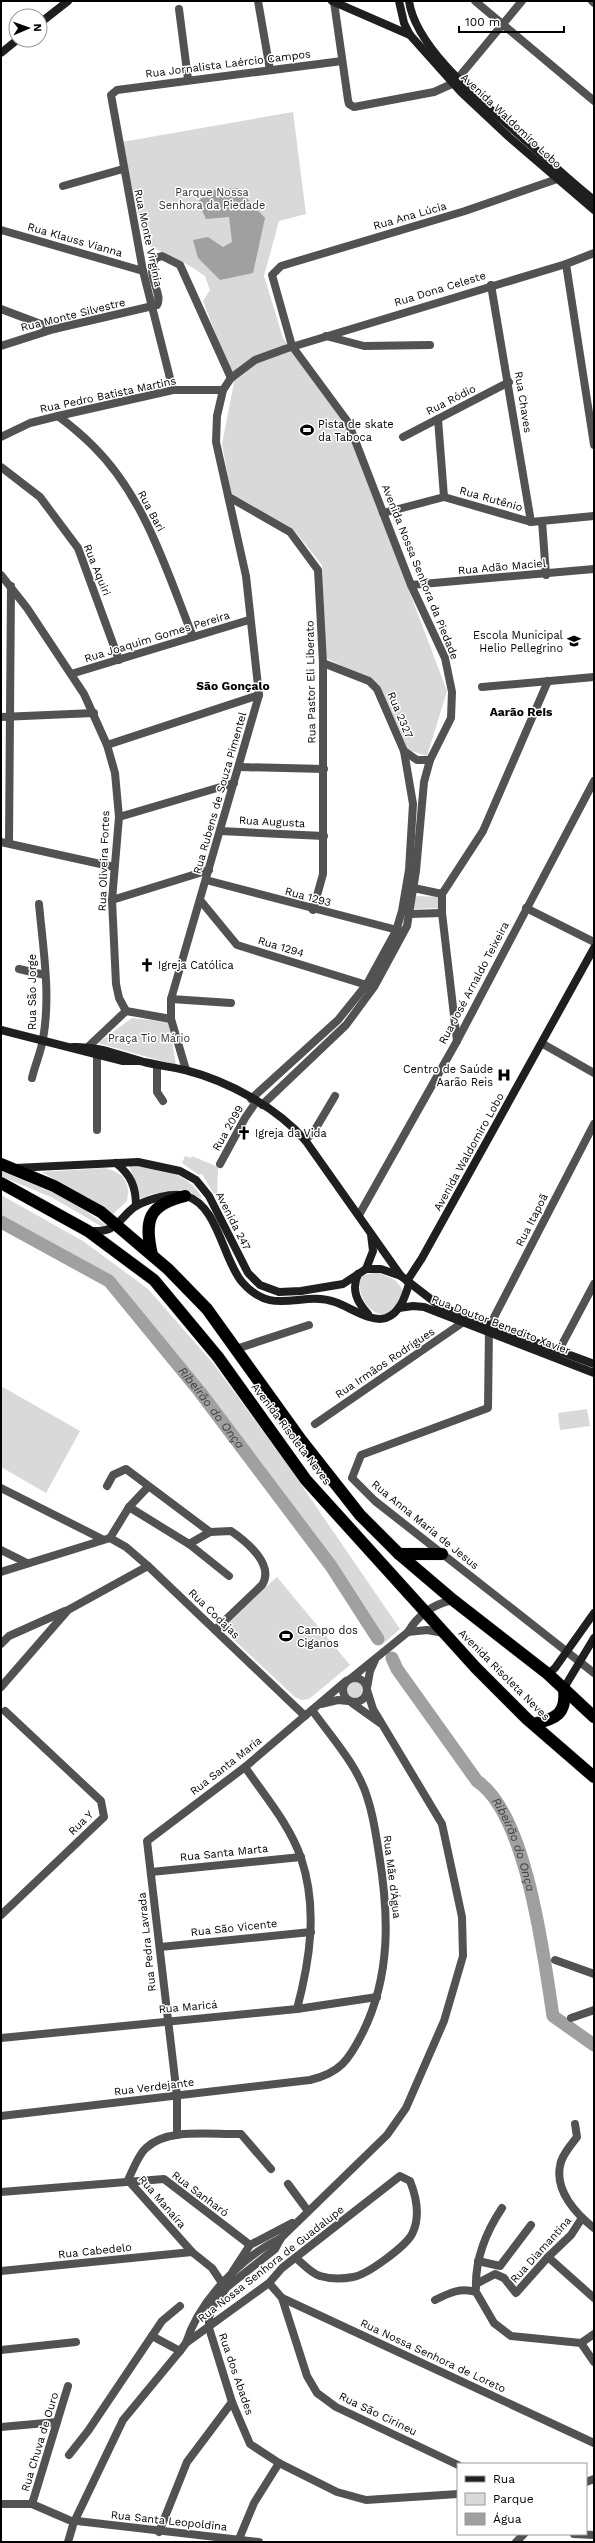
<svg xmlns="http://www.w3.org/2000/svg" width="595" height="2543" viewBox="0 0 595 2543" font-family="'Work Sans',sans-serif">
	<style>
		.green { fill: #d9d9d9 }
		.water { fill: #a0a0a0 }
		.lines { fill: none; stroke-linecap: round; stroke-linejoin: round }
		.river { stroke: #a0a0a0; stroke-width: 13 }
		.highway-casing { stroke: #dbdbdb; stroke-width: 13 }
		.street { stroke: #525252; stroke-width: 8 }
		.secondary { stroke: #1f1f1f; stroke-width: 8 }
		.highway { stroke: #000; stroke-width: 12 }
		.labels { text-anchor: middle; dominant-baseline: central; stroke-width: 3; stroke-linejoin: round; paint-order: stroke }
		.street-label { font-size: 11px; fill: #000; stroke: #fff }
		.park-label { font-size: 11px; fill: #303030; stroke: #fff }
		.poi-label { font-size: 11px; fill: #000; stroke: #fff; text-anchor: start }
		.neighbourhood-label { font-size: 12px; font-weight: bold; fill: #000; stroke: #fff }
		.water-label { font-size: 12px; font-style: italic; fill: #414141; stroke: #fff }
	</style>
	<rect width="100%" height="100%" fill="#fff"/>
	<g class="green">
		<path d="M293 112 306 214 279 221 264 276 283 338 346 424 447 691 427 756 408 750 378 684 326 658 322 565 294 530 231 493 222 444 234 382 203 301 210 290 205 276 190 266 144 243 122 142Z"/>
		<path d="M416 896 445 897 443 908 413 909Z"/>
		<path d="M132 1018 169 1022 176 1065 98 1043Z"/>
		<path d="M185 1156 191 1158 192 1156 218 1167 217 1199 202 1174 199 1175 182 1163Z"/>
		<path d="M129 1166C159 1168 186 1170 203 1199L181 1190 152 1194 141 1199Z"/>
		<path d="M1 1167 77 1205 107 1226 104 1228 53 1198 1 1176Z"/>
		<path d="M104 1168C122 1172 131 1181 127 1201L113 1214 42 1172Z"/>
		<path d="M1 1195 83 1241 148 1289 213 1363 287 1464 400 1629 384 1643 347 1587 271 1482 198 1385 135 1307 119 1283 1 1219Z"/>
		<path d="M377 1272 395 1280 403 1290C400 1301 395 1310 384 1315 365 1312 357 1293 361 1276Z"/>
		<path d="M1 1386 80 1431 46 1493 1 1467Z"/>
		<path d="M587 1409 590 1426 560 1430 558 1413Z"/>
		<path d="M277 1577 350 1665 309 1699 302 1700 295 1697 220 1627Z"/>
		<circle cx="355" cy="1690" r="10"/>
	</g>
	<path class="water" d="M237 188 265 218 253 273 220 280 198 258 193 240 208 237 223 247 232 242 229 217 206 219 198 202 208 191Z"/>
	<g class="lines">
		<g class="river">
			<path id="s1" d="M1 1222 109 1281 200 1392 331 1566 378 1639"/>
			<path id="s2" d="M392 1658 397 1669 477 1781C527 1814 544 1958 553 2016L594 2045"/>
		</g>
		<g class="highway-casing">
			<g id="highway">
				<path d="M1 1164 54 1186 101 1212 168 1269 207 1309 301 1440 360 1515 399 1554 453 1600 548 1674 594 1717"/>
				<path d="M1 1183 88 1231 154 1280 218 1357 306 1480 476 1668 527 1719 594 1777"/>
				<path d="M152 1255C144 1220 148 1205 185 1196"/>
				<path d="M399 1554H442"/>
				<path d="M533 1724C556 1719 567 1714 564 1688"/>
			</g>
		</g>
		<g class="street">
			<path d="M258 1 270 70"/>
			<path d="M475 1 594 101"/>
			<path d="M592 1 594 3"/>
			<path d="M334 2 348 100 349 104 354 107 434 92 454 83 522 1"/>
			<path d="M179 9 188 79"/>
			<path d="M63 186 123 169"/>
			<path d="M1 230 143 271"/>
			<path d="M566 264 594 445"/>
			<path d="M491 285 531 522"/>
			<path d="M1 309 54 329"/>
			<path d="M326 336 364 346 430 345"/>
			<path d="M1 346 54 329 157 305C164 294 144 274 156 258L162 256 180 265 231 378"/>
			<path d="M173 390 143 271 111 95 117 90 342 61"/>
			<path d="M58 416C70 425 82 435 93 446 145 497 167 572 193 637"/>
			<path d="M438 419 444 497"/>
			<path d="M1 437 30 423 58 416 173 390H223"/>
			<path d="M403 437 509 382"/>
			<path d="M1 467 40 497 78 548 119 660"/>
			<path d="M229 497 290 532 318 570 323 663V874L313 910"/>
			<path d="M383 513 444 497 531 522 594 516"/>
			<path d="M542 521 546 575"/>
			<path d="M1 575 27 608 84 694 107 745 115 773 119 817 112 900 116 984 119 998 126 1011"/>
			<path d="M411 585 594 569"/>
			<path d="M71 674 249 620"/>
			<path d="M482 687 594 677"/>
			<path d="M1 717 94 713"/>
			<path d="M107 745 259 695"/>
			<path d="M404 751 417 760H430"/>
			<path d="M239 767 324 769"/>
			<path d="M119 817 234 783"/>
			<path d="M220 831 324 836"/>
			<path d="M1 842 114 867"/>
			<path d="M9 843 11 586"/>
			<path d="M206 880 401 931"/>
			<path d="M409 887 442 894"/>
			<path d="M112 900 209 870"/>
			<path d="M200 900 237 945 370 986"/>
			<path d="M526 908 594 942"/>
			<path d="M410 914 442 913"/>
			<path d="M19 969 45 975"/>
			<path d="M171 999 231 1003"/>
			<path d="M126 1011 171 1019"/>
			<path d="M457 1041 442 913V894L483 831 548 681"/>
			<path d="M543 1044 594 1073"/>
			<path d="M88 1052 89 1046 126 1011"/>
			<path d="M97 1055V1130"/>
			<path d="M157 1065V1092L163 1101"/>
			<path d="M186 1070 171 1019V999L259 695 246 576 216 442 217 416 223 390 231 378 255 360 285 349 566 264 594 253"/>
			<path d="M32 1078C35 1065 41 1052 43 1039 51 995 43 948 39 904"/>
			<path d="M251 1099 338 1020 367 984 396 931 402 911 409 870 413 804 404 751 377 689 369 681 323 663"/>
			<path d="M262 1105 346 1025 374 987 407 926 416 871 424 782 430 760 451 718 452 692 445 658 411 585 348 422 292 346 272 275 281 266 465 211 563 177"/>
			<path d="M594 1124 489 1327 488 1408 361 1455 352 1478 375 1501 594 1673"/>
			<path d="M305 1140 313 1133 335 1096"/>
			<path d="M220 1164 245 1118 256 1102"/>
			<path d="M359 1215 457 1041 594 781"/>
			<path d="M236 1349 309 1325"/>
			<path d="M558 1352 594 1284"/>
			<path d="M315 1424 462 1323 465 1318"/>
			<path d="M107 1486 113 1475 126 1469 210 1532"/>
			<path d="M1 1488 102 1539"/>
			<path d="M129 1507 189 1544 229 1576"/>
			<path d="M110 1538 129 1507 148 1487"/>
			<path d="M189 1544 210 1532 231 1531C247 1542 275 1565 262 1585L215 1630"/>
			<path d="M1 1550 27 1563"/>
			<path d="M1 1572 110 1538 126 1547 148 1566 305 1716"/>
			<path d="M408 1632C418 1615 434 1604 453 1600"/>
			<path d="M1 1644 9 1636 65 1611"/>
			<circle cx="355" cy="1690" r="12"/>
			<path d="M350 1679 408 1632 427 1630 444 1633"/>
			<path d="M1 1687 68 1610 148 1566"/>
			<path d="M367 1688 370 1671 375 1660"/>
			<path d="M367 1690 373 1709 442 1824 462 1917 463 1956 444 2021 406 2108 387 2135 281 2238 275 2249 227 2287 212 2307 209 2318V2328L232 2402 250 2444 279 2463 337 2492 366 2500 458 2494"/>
			<path d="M352 1703 380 1723"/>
			<path d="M321 1704 338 1700 348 1701"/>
			<path d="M245 1767C264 1795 290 1825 301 1858 318 1908 310 1960 297 2009"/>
			<path d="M151 1872 301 1857"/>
			<path d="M1 1915 104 1817 101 1801 5 1711"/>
			<path d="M160 1947 311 1932"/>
			<path d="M555 1960 594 1974"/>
			<path d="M571 2018 594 2010"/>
			<path d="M1 2038 297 2009 377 1997"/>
			<path d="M1 2116 310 2080C340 2073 349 2060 363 2032 391 1975 389 1915 379 1854 376 1836 374 1818 368 1800 359 1767 332 1738 312 1710"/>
			<path d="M575 2124 577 2137C571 2145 561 2156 560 2166 555 2191 576 2214 594 2228"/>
			<path d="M177 2135V2096L147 1841 245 1767 346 1681"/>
			<path d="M288 2184 308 2211"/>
			<path d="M1 2192 164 2179 250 2245"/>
			<path d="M548 2257 594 2298"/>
			<path d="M478 2261 500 2266 531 2225"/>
			<path d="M1 2271 192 2252"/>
			<path d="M233 2271 250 2245 292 2223"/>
			<path d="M222 2283 212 2268 192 2252 128 2180C133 2170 138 2155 146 2148 168 2127 213 2135 241 2134L271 2169"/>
			<path d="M269 2283 282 2298 594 2443"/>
			<path d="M476 2284 495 2274 504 2278 516 2293 548 2257 571 2235 582 2218"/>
			<path d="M476 2288C475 2258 486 2232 502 2208"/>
			<path d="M282 2298 307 2376 317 2393 336 2407 458 2465"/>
			<path d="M435 2300C449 2293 461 2287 476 2292L494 2323 511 2336 581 2343"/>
			<path d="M152 2336 180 2351"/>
			<path d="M186 2343C199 2301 241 2257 281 2238"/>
			<path d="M581 2343 594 2362"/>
			<path d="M581 2343 594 2334"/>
			<path d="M1 2350 76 2342"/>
			<path d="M1 2427 57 2422"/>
			<path d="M69 2455 88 2431 162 2321 180 2306"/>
			<path d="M586 2482 594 2479"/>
			<path d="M1 2504H32L69 2520"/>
			<path d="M32 2504 68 2386"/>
			<path d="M76 2518 123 2420 180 2351 186 2343 269 2283 282 2268 400 2176 410 2181C416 2196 420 2216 413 2232 408 2245 367 2275 353 2277 343 2279 330 2279 320 2276 312 2274 302 2263 296 2258"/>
			<path d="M77 2521 259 2542"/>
			<path d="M159 2532 187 2462 232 2402"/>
			<path d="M574 2534 594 2535"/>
			<path d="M239 2539 254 2503 279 2463"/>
			<path d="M68 2542 73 2525"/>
			<path d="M516 2542 524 2534"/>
		</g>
		<g class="secondary">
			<path d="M332 1 410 35"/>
			<path d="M399 1 404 23 410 35 461 92 509 137 594 210"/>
			<path d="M409 1C416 51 489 107 525 140 548 160 570 181 594 200"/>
			<path d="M40 23 68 1"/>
			<path d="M1 53 17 40"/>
			<path d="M1 1030 123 1061H138"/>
			<path d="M73 1047C100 1046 118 1055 144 1062 157 1065 171 1067 185 1070 228 1081 276 1107 305 1140L401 1276"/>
			<path d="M116 1163C131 1175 136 1187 136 1206"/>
			<path d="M15 1168 138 1162 180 1171 196 1180 209 1196 248 1273 260 1285 279 1292 301 1291 343 1284 366 1269H381L401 1276 441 1307 594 1364"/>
			<path d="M88 1231C95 1231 102 1232 109 1229 120 1224 126 1212 136 1206 149 1199 172 1192 186 1196 218 1205 223 1260 242 1282 273 1318 301 1290 335 1302 350 1307 371 1323 386 1318 400 1313 405 1297 409 1284"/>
			<path d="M366 1269 373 1251 371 1234"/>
			<path d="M358 1274C351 1290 357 1302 368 1314"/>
			<path d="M407 1281 422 1258 594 948"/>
			<path d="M399 1308 413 1306 424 1307 594 1373"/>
			<path d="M548 1674 555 1668 594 1613"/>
			<path d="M564 1688 594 1638"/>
		</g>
		<use href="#highway" class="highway"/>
	</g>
	<defs>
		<g id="stadium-bare" transform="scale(1.08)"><path d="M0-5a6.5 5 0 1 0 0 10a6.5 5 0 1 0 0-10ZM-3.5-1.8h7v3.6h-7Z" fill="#000" stroke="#fff" stroke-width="2.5" paint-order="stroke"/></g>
		<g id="school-bare" transform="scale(1.08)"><path d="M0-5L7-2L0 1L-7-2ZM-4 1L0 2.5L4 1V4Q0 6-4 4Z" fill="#000" stroke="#fff" stroke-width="2.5" paint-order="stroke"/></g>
		<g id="church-bare" transform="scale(1.08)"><path d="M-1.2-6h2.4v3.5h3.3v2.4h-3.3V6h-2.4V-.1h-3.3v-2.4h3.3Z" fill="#000" stroke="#fff" stroke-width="2.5" paint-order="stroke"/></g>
		<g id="hospital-bare" transform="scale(1.08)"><path d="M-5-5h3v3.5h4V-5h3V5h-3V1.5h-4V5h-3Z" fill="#000" stroke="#fff" stroke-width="2.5" paint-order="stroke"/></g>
	</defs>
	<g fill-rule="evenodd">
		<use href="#stadium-bare" x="307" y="430"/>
		<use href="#school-bare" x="574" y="641"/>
		<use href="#church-bare" x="147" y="965"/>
		<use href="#hospital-bare" x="504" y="1075"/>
		<use href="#church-bare" x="244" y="1133"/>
		<use href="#stadium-bare" x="286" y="1636"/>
	</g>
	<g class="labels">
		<g class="street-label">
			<text transform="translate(228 64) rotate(-7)">Rua Jornalista Laércio Campos</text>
			<text transform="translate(511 121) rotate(43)">Avenida Waldomiro Lobo</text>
			<text transform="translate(410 216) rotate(-16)">Rua Ana Lúcia</text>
			<text transform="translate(148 238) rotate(78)">Rua Monte Virgínia</text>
			<text transform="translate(75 240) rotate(16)">Rua Klauss Vianna</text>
			<text transform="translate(440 289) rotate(-17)">Rua Dona Celeste</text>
			<text transform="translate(73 315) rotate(-14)">Rua Monte Silvestre</text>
			<text transform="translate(108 395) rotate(-12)">Rua Pedro Batista Martins</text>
			<text transform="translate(451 400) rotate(-27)">Rua Ródio</text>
			<text transform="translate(523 402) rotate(81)">Rua Chaves</text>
			<text transform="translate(491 499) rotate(16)">Rua Rutênio</text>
			<text transform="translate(151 511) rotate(62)">Rua Bari</text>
			<text transform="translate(502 567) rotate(-5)">Rua Adão Maciel</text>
			<text transform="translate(97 570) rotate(68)">Rua Aquiri</text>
			<text transform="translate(420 572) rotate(68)">Avenida Nossa Senhora da Piedade</text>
			<text transform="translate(157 637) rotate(-17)">Rua Joaquim Gomes Pereira</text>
			<text transform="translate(311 682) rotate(-91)">Rua Pastor Eli Liberato</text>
			<text transform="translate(400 715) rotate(67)">Rua 2327</text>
			<text transform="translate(220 793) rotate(-74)">Rua Rubens de Souza Pimentel</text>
			<text transform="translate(272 822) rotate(3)">Rua Augusta</text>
			<text transform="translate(104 861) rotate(-88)">Rua Oliveira Fortes</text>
			<text transform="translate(308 897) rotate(15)">Rua 1293</text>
			<text transform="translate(281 947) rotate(17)">Rua 1294</text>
			<text transform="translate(474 983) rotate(-62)">Rua José Arnaldo Teixeira</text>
			<text transform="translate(32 992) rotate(-90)">Rua São Jorge</text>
			<text transform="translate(228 1128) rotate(-60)">Rua 2099</text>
			<text transform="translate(469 1152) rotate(-61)">Avenida Waldomiro Lobo</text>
			<text transform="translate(532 1220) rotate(-63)">Rua Itapoã</text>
			<text transform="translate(233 1221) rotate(63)">Avenida 247</text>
			<text transform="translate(501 1325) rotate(21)">Rua Doutor Benedito Xavier</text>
			<text transform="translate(385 1363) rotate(-34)">Rua Irmãos Rodrigues</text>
			<text transform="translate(291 1434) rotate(53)">Avenida Risoleta Neves</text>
			<text transform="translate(425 1525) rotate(39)">Rua Anna Maria de Jesus</text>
			<text transform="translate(214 1614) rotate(44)">Rua Codajas</text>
			<text transform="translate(504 1675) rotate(45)">Avenida Risoleta Neves</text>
			<text transform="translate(226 1766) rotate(-38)">Rua Santa Maria</text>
			<text transform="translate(81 1823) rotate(-44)">Rua Y</text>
			<text transform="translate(224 1853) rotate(-6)">Rua Santa Marta</text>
			<text transform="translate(392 1877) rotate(83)">Rua Mãe d'Água</text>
			<text transform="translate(234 1928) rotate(-6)">Rua São Vicente</text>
			<text transform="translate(147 1942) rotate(-96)">Rua Pedra Lavrada</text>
			<text transform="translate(188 2007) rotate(-5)">Rua Maricá</text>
			<text transform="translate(154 2087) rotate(-7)">Rua Verdejante</text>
			<text transform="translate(200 2194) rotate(37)">Rua Sanharó</text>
			<text transform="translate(162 2202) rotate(49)">Rua Manaíra</text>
			<text transform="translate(541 2250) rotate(-48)">Rua Diamantina</text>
			<text transform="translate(95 2251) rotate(-6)">Rua Cabedelo</text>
			<text transform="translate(271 2264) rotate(-38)">Rua Nossa Senhora de Guadalupe</text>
			<text transform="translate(433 2356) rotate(25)">Rua Nossa Senhora de Loreto</text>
			<text transform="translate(236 2374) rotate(71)">Rua dos Abades</text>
			<text transform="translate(378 2414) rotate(26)">Rua São Cirineu</text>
			<text transform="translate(40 2442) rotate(-73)">Rua Chuva de Ouro</text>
			<text transform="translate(169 2521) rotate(6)">Rua Santa Leopoldina</text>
		</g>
		<g class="park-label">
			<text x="212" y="192">Parque Nossa<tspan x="212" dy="13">Senhora da Piedade</tspan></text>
			<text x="149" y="1038">Praça Tio Mário</text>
		</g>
		<g class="poi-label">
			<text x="318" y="424">Pista de skate<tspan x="318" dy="13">da Taboca</tspan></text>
			<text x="563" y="635" text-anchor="end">Escola Municipal<tspan x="563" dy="13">Helio Pellegrino</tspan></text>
			<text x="158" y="965">Igreja Católica</text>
			<text x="493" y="1069" text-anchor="end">Centro de Saúde<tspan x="493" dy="13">Aarão Reis</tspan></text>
			<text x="255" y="1133">Igreja da Vida</text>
			<text x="297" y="1630">Campo dos<tspan x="297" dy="13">Ciganos</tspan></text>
		</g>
		<g class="neighbourhood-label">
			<text x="233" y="686">São Gonçalo</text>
			<text x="521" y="712">Aarão Reis</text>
		</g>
		<g class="water-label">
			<text stroke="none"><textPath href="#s1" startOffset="286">Ribeirão do Onça</textPath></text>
			<text stroke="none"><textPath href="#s2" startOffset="225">Ribeirão do Onça</textPath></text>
		</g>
	</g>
	<rect width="595" height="2543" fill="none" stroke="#000000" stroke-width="4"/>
	<rect x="457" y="2463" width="130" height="72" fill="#ffffff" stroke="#999999"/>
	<rect x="465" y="2476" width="20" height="6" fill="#1f1f1f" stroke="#999999"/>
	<text x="493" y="2483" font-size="12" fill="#000000">Rua</text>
	<rect x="465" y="2493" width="20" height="12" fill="#d9d9d9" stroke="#999999"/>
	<text x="493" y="2503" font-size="12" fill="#000000">Parque</text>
	<rect x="465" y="2513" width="20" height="12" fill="#a0a0a0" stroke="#999999"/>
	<text x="493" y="2523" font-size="12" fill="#000000">Água</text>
	<g transform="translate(28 28) rotate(88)"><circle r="19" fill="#ffffff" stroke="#999999"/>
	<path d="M0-3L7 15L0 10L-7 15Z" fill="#000000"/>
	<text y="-6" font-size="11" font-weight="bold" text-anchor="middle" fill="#000000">N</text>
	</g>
	<path d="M459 26v6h105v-6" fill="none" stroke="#000000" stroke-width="2"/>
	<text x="465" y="26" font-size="12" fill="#000000" stroke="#ffffff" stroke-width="3" paint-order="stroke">100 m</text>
</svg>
